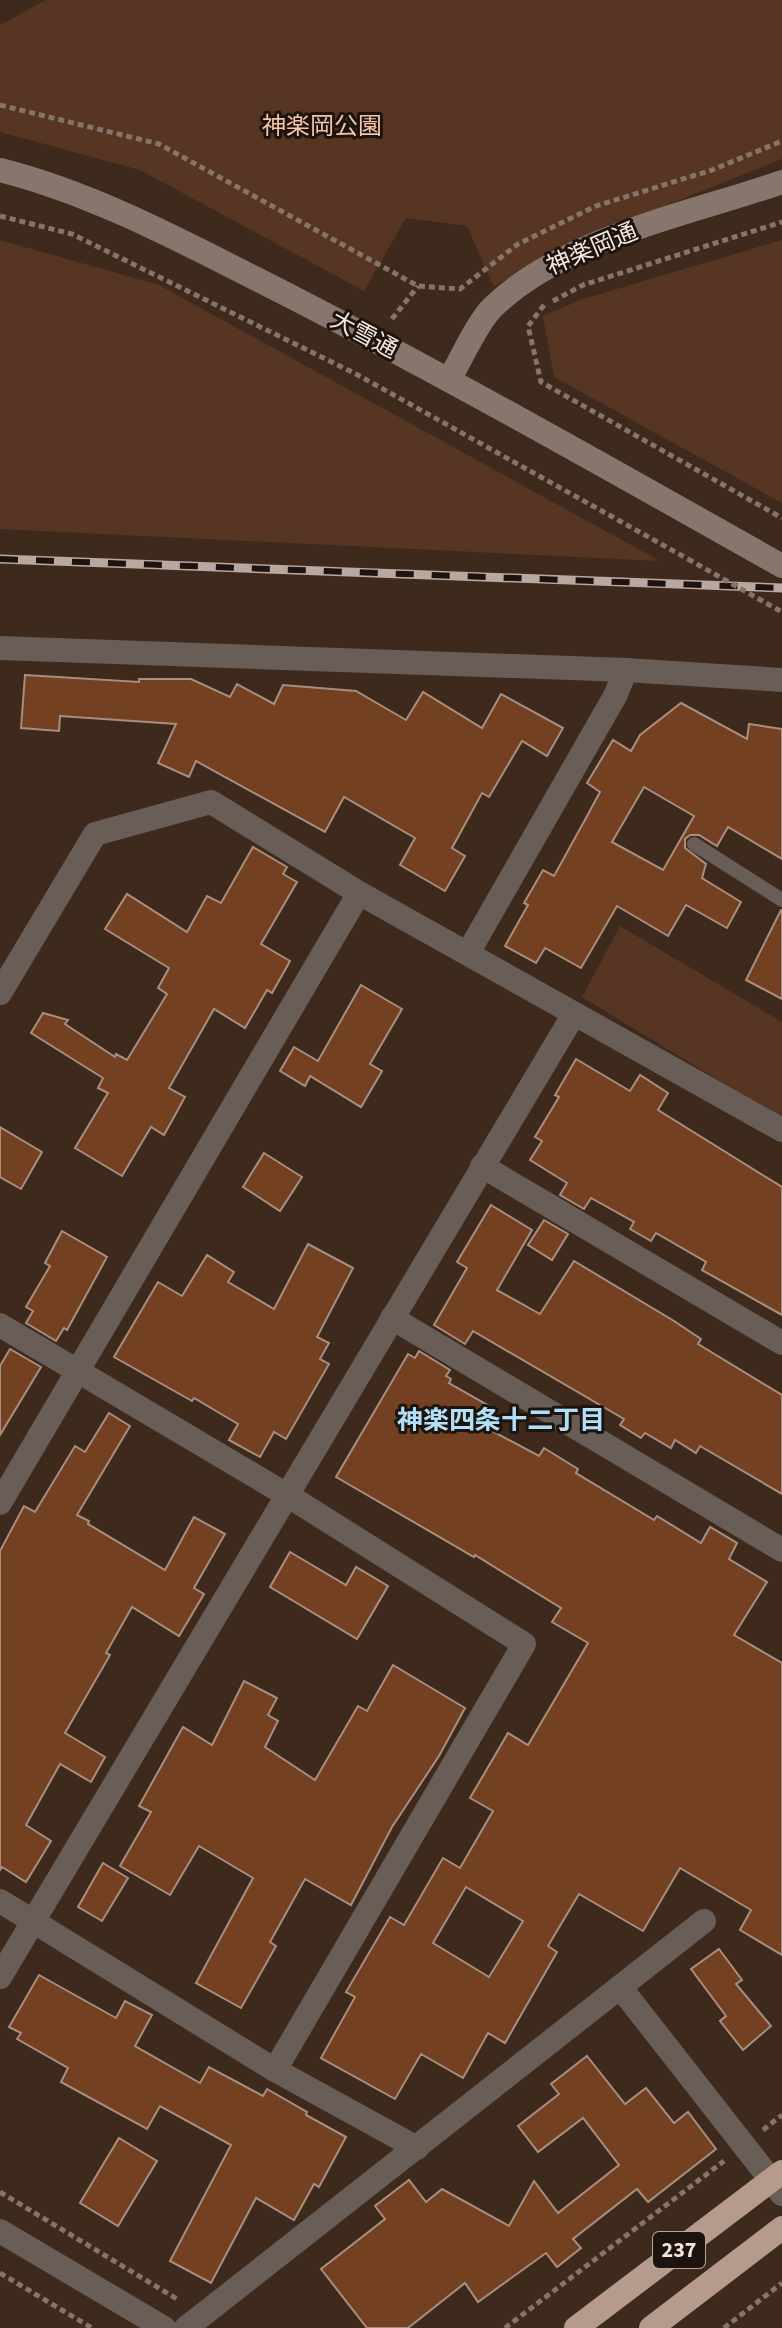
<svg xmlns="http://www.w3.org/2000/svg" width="782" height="2328" viewBox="0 0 782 2328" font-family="'Source Sans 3','Noto Sans JP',sans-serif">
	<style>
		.green { fill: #563522 }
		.building { fill: #734021; stroke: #a88e80; stroke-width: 2; fill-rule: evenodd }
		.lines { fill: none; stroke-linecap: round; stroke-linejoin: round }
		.path { stroke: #867469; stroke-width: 5; stroke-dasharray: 6 4; stroke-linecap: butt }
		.lane { stroke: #685d57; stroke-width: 14 }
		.street { stroke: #685d57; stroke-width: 24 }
		.secondary { stroke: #87766d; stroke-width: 24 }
		.highway { stroke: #b69b8d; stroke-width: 24 }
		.rail-casing { stroke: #b9a89f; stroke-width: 9 }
		.rail { stroke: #1e140f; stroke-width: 6; stroke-dasharray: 18; stroke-linecap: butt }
		.path-bridge { stroke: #867469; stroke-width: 5; stroke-dasharray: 6 4; stroke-linecap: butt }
		.labels { text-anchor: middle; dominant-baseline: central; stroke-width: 6; stroke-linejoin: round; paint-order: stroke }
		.shield { fill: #1e140f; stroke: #b4a7a0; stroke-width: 2 }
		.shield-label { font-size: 22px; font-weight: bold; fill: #f4e6de }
		.park-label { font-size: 24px; fill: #f6c4a9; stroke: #1e140f }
		.street-label { font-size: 24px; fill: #f4e6de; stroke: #1e140f }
		.neighbourhood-label { font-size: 26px; font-weight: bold; fill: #b0e0f8; stroke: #1e140f }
	</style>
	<rect width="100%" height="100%" fill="#3e291d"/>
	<g class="green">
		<path d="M46 0H782V159L550 252 494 287 467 226 406 218 364 291 140 170 0 132V25Z"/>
		<path d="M0 240 159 285 660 561 0 529Z"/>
		<path d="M782 240V503L554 377 543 316 583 299Z"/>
		<path d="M620 926 782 1022V1119L582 997Z"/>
	</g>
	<g class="building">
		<path d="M25 675 139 682V679H191L230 697 237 684 274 704 283 685 356 691 406 720 423 692 482 728 501 694 563 728 547 756 522 741 489 797 482 793 452 848 465 856 445 891 400 865 415 838 344 797 325 832 196 761 189 777 158 763 176 724 60 716 59 731 21 728Z"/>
		<path d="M681 703 747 739 749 724 782 729V859L728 827 717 846 699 835H690L685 839V848L706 864 702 878 741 902 727 928 686 905 668 936 617 906 581 968 545 948 536 963 505 946 528 905 524 903 543 870 554 876 586 818 600 792 587 783 613 740 631 751 640 735ZM644 787 694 816 663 870 612 842Z"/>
		<path d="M253 847 287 867 283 874 297 882 261 944 290 961 272 993 267 990 245 1028 214 1009 169 1088 185 1097 164 1135 151 1127 122 1176 75 1148 108 1093 98 1088 103 1078 31 1033 43 1013 68 1020 65 1024 115 1057 116 1054 127 1060 167 994 158 988 169 968 105 929 127 894 187 932 207 896 221 903Z"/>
		<path d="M781 910H782V999L746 980Z"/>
		<path d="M361 985 402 1009 370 1064 382 1071 361 1107 310 1076 305 1086 280 1071 294 1047 318 1061Z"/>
		<path d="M576 1059 630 1091 640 1075 668 1093 658 1110 782 1187V1315L702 1270 706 1262 656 1233 651 1241 630 1229 634 1222 591 1198 584 1209 560 1195 567 1183 530 1160 542 1141 535 1137 559 1097 555 1095Z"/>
		<path d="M0 1127 42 1152 21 1189 0 1177Z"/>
		<path d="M264 1153 302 1177 280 1211 243 1187Z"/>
		<path d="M491 1205 532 1230 497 1290 540 1314 574 1261 674 1321 701 1339 698 1344 782 1395V1494L700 1446 696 1453 675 1440 671 1448 645 1433 641 1438 620 1425 624 1419 473 1331 465 1344 434 1325 467 1268 457 1262Z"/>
		<path d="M544 1220 568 1234 552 1260 528 1245Z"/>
		<path d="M62 1231 107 1257 67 1330 64 1328 56 1341 26 1323 33 1311 26 1307 50 1266 45 1263Z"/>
		<path d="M308 1244 353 1268 317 1337 329 1343 320 1359 329 1364 286 1439 274 1432 260 1457 229 1440 238 1424 194 1398 192 1401 114 1357 158 1282 182 1296 207 1255 234 1272 228 1282 274 1309Z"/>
		<path d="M10 1349 41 1367 0 1435V1366Z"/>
		<path d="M419 1351 450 1370 446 1376 451 1379 449 1383 489 1406 479 1424 539 1456 544 1448 578 1469 576 1473 654 1520 657 1516 701 1543 710 1527 737 1543 729 1559 767 1582 734 1635 782 1663V1955L740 1930 751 1910 680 1868 643 1931 579 1894 548 1946 557 1952 505 2043 488 2033 463 2078 421 2054 395 2099 321 2058 355 1997 346 1992 390 1917 404 1925 443 1858 460 1868 493 1811 470 1798 508 1733 528 1745 588 1643 552 1622 561 1608 475 1555 474 1557 336 1477 408 1354 415 1358ZM466 1887 523 1921 489 1977 433 1943Z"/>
		<path d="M109 1413 130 1426 77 1515 89 1521 88 1524 165 1570 194 1517 225 1534 194 1588 204 1594 179 1636 132 1607 106 1653 110 1655 65 1733 105 1757 91 1782 60 1764 26 1825 51 1841 26 1882 2 1867 0 1870V1551L24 1506 35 1512 75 1446 85 1452Z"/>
		<path d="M290 1552 346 1585 356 1567 388 1586 357 1639 270 1587Z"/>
		<path d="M393 1665 465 1708 439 1756 392 1827 351 1905 305 1879 270 1942 276 1946 241 2008 196 1983 253 1878 199 1846 170 1895 120 1866 151 1812 139 1806 183 1727 212 1745 244 1681 277 1698 268 1715 278 1721 265 1747 315 1780 358 1706 367 1711Z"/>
		<path d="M103 1863 128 1878 102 1921 78 1907Z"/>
		<path d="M719 1949 742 1980 736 1984 771 2026 743 2050 720 2021 726 2016 691 1969Z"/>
		<path d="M39 1975 116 2018 125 2001 152 2015 135 2046 200 2083 209 2067 263 2096 267 2089 307 2112 306 2115 346 2137 319 2187 314 2184 294 2220 256 2198 211 2283 170 2261 231 2145 160 2106 147 2129 61 2082 68 2068 17 2039 21 2033 9 2027Z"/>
		<path d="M587 2056 625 2104 646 2088 674 2123 688 2112 716 2149 648 2202 637 2189 573 2239 581 2248 557 2267 546 2253 478 2302 465 2283 408 2328H367L321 2269 385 2219 375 2206 409 2180 426 2202 442 2189 509 2226 534 2181 558 2213 619 2165 583 2118 538 2152 518 2126 559 2094 551 2084Z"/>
		<path d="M119 2138 157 2161 118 2226 80 2203Z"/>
	</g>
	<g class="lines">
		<g class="path">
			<path d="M0 105 159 144 418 286 460 289 518 244 596 206 712 170 782 141"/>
			<path d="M0 216 72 234 356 374 688 559"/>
			<path d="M553 301 583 285 782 222"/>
			<path d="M544 305 528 326 541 382 782 518"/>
			<path d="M392 319 418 286"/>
			<path d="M763 2130 782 2115"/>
			<path d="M0 2192 177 2299"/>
			<path d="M0 2273 92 2328"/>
			<path d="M505 2328 724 2161"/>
			<path d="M724 2328 782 2283"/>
		</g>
		<path class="lane" d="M694 844 782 900"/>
		<g class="street">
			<path d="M0 648 626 670 782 680"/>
			<path d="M468 953 615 696 626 670"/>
			<path d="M0 993 95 834 211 802 359 893 782 1130"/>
			<path d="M482 1166 782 1343"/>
			<path d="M392 1318 782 1550"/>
			<path d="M0 1325 287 1495 524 1644 275 2070"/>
			<path d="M0 1503 359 893"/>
			<path d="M0 1901 275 2070 417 2148"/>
			<path d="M0 1977 574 1014"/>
			<path d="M620 1987 782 2194"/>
			<path d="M0 2231 164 2328"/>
			<path d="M186 2328 704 1921"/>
		</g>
		<g class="secondary">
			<path d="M0 170C100 195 196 249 288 295 455 381 619 474 782 566"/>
			<path d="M449 380C460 361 478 321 493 307 564 238 690 214 782 182"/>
		</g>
		<g class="highway">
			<path d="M576 2328 782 2172"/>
			<path d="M651 2328 782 2228"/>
		</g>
		<g class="rail-casing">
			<path id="rail" d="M0 559 782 588"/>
		</g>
		<use href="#rail" class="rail"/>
		<path class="path-bridge" d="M688 559 782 612"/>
	</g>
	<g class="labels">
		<rect class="shield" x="653" y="2232" width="52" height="36" rx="6"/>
		<g class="shield-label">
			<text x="679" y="2250">237</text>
		</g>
		<g class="park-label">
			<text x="322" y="126">神楽岡公園</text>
		</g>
		<g class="street-label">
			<text transform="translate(592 249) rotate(-23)">神楽岡通</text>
			<text transform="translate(364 335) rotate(28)">大雪通</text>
		</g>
		<g class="neighbourhood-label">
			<text x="501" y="1420">神楽四条十二丁目</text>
		</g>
	</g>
</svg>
